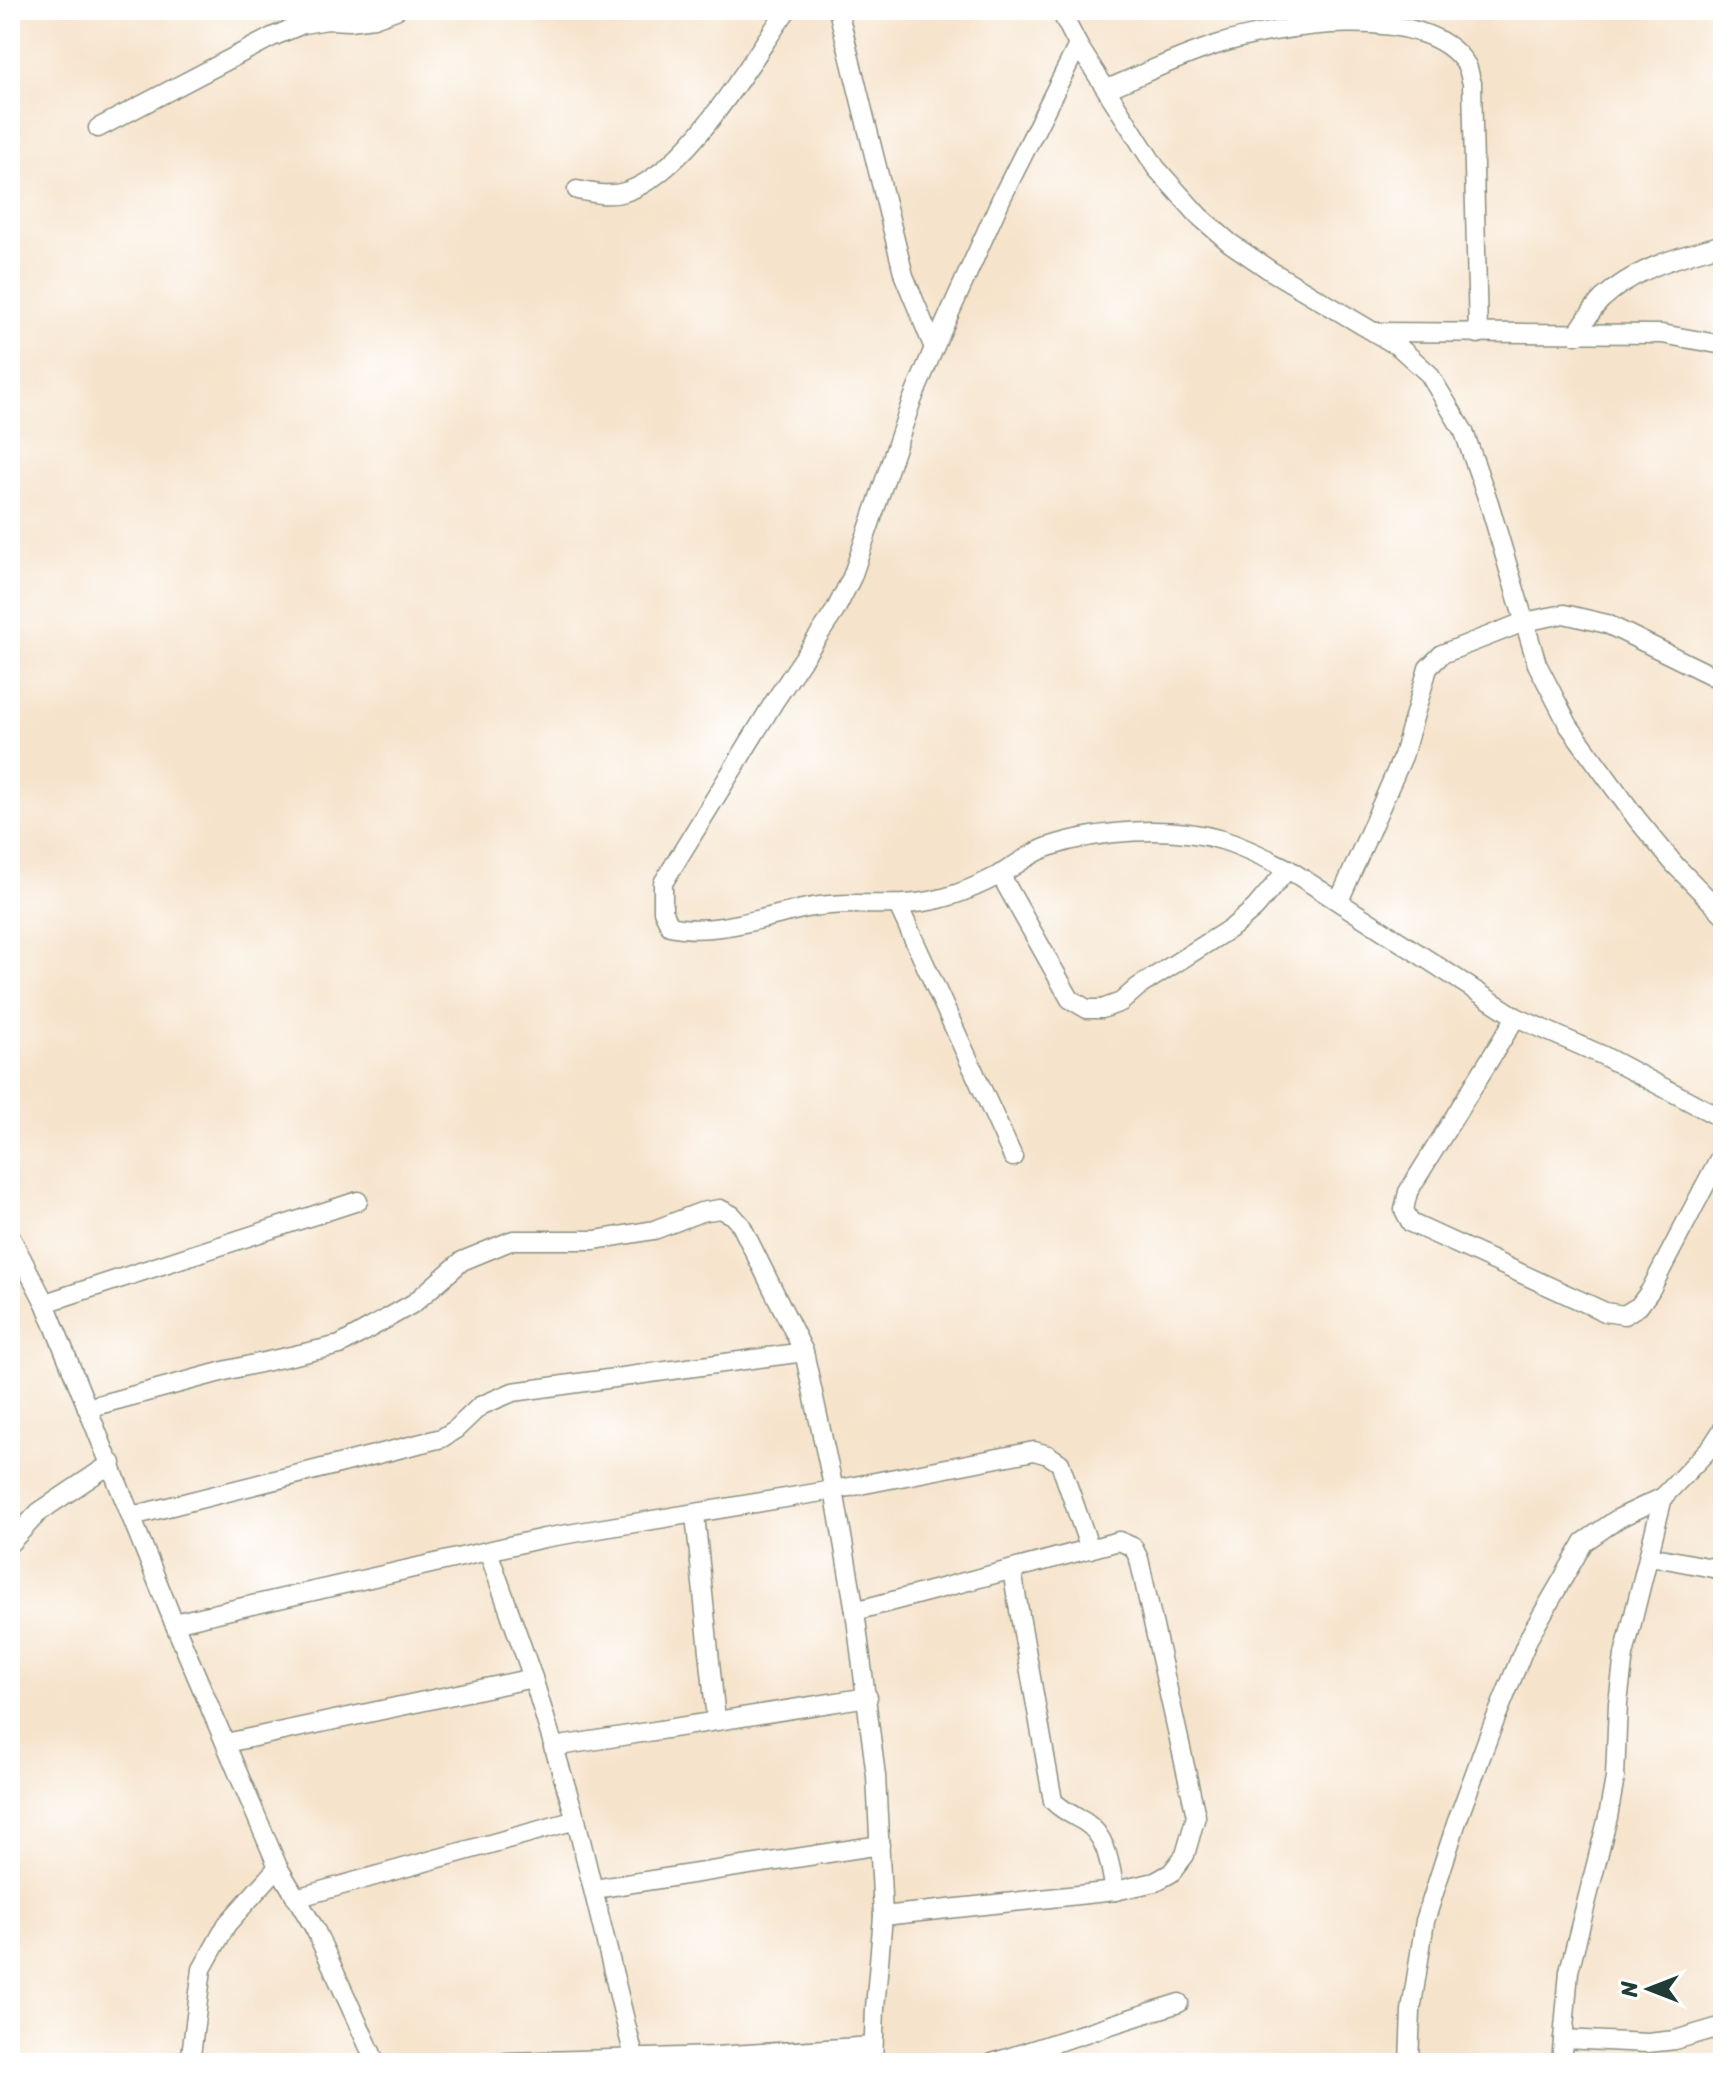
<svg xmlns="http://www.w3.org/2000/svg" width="1733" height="2073" viewBox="0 0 1733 2073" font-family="Sriracha,sans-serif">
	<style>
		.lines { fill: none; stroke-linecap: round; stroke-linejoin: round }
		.street-casing { stroke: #8a9080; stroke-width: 21 }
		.street { stroke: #fff; stroke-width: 18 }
	</style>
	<rect width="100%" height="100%" fill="#fff"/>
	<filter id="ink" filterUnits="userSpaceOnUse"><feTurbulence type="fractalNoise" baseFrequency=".0125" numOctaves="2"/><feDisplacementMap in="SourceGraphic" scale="16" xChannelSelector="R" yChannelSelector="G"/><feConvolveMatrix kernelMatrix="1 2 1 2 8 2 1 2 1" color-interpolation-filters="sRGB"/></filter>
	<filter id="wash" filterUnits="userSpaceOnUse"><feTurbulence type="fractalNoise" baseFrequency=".006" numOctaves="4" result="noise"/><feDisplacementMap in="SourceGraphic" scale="32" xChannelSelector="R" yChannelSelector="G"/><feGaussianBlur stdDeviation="1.8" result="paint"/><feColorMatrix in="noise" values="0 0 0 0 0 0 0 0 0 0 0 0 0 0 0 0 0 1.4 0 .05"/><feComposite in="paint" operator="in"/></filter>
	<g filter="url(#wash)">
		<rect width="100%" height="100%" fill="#f6e3cb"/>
	</g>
	<g filter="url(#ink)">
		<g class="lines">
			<g class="street-casing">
				<g id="street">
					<path d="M838 10 904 276 934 348"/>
					<path d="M1060 10 1078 45 1156 168 1199 216 1230 243 1271 271 1399 347 1429 374 1464 432 1489 503 1537 664 1569 726 1637 819 1675 865 1723 914"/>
					<path d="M1078 45 1002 197 934 348 911 403 852 577 835 611 774 702 663 883V911L670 926C713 936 764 917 807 908 851 899 895 910 939 899 960 894 982 884 1001 874 1016 865 1031 853 1048 847 1098 830 1171 825 1222 840 1245 847 1266 858 1288 869L1516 1017 1602 1055 1723 1119"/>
					<path d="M1107 89C1143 74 1178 57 1216 45 1276 26 1427 0 1467 66 1469 70 1470 78 1472 83L1478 334"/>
					<path d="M98 128 272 37 303 24 328 20 350 21 374 18 396 10"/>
					<path d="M577 190C593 193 608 197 625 192 688 172 749 63 787 10"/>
					<path d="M1375 332 1662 334 1723 345"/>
					<path d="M1576 335C1584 323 1592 309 1602 299 1637 267 1679 257 1723 244"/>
					<path d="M1000 874 1070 999 1087 1009H1102L1121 1002 1138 987 1234 926 1255 908 1288 869"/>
					<path d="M1339 901 1403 756 1428 668 1442 654 1524 622 1564 614 1607 624 1723 681"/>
					<path d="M898 905 1013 1157"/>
					<path d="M1516 1017 1408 1192 1404 1210 1411 1223 1605 1312 1624 1315 1639 1306 1650 1291 1723 1151"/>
					<path d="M10 1236 45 1303 174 1623 278 1867 315 1929 376 2063"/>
					<path d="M45 1303 358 1201"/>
					<path d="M87 1408 228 1370 340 1345 414 1303 462 1261 513 1240H595L654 1230 701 1212 720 1209 732 1215 741 1225 804 1352 834 1490 855 1611 876 1776 883 1916 875 2008 873 2063"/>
					<path d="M695 1515 716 1720"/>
					<path d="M132 1516 442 1438 456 1429 480 1406 513 1392 804 1352"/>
					<path d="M10 1543 39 1512 112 1463"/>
					<path d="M488 1551 533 1678 576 1820 634 2057"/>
					<path d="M1650 1556 1723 1570"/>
					<path d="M1012 1571 1053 1801C1063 1811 1073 1815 1085 1822 1108 1837 1110 1866 1115 1891"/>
					<path d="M855 1611 1119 1541 1133 1547 1139 1559 1196 1816 1185 1855 1171 1873 1155 1882 1115 1891 883 1916"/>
					<path d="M174 1623 544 1538 834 1490 1034 1451 1048 1455 1060 1463 1090 1549"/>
					<path d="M226 1743 533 1678"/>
					<path d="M553 1747 868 1697"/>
					<path d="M594 1889 880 1845"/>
					<path d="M296 1898 576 1820"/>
					<path d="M1563 2039 1648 2043 1675 2040 1723 2026"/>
					<path d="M190 2063 202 1969 227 1924 278 1867"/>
					<path d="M474 2063 716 2056 873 2046"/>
					<path d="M992 2063 1179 2003"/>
					<path d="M1409 2063 1411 2011 1425 1921 1456 1824 1489 1735 1528 1639 1584 1542 1619 1518 1663 1497"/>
					<path d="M1561 2063 1569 1971 1608 1817 1615 1778 1618 1703 1624 1655 1663 1497 1712 1446 1723 1429"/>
				</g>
			</g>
			<use href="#street" class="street"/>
		</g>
	</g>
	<rect width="1733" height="2073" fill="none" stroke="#fff" stroke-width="40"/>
	<g transform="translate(1649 1989) rotate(270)" stroke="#ffffff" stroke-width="6" paint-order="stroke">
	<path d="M0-6L14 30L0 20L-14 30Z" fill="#1f3d34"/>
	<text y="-12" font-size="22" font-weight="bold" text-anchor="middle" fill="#1f3d34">N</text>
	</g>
</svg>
